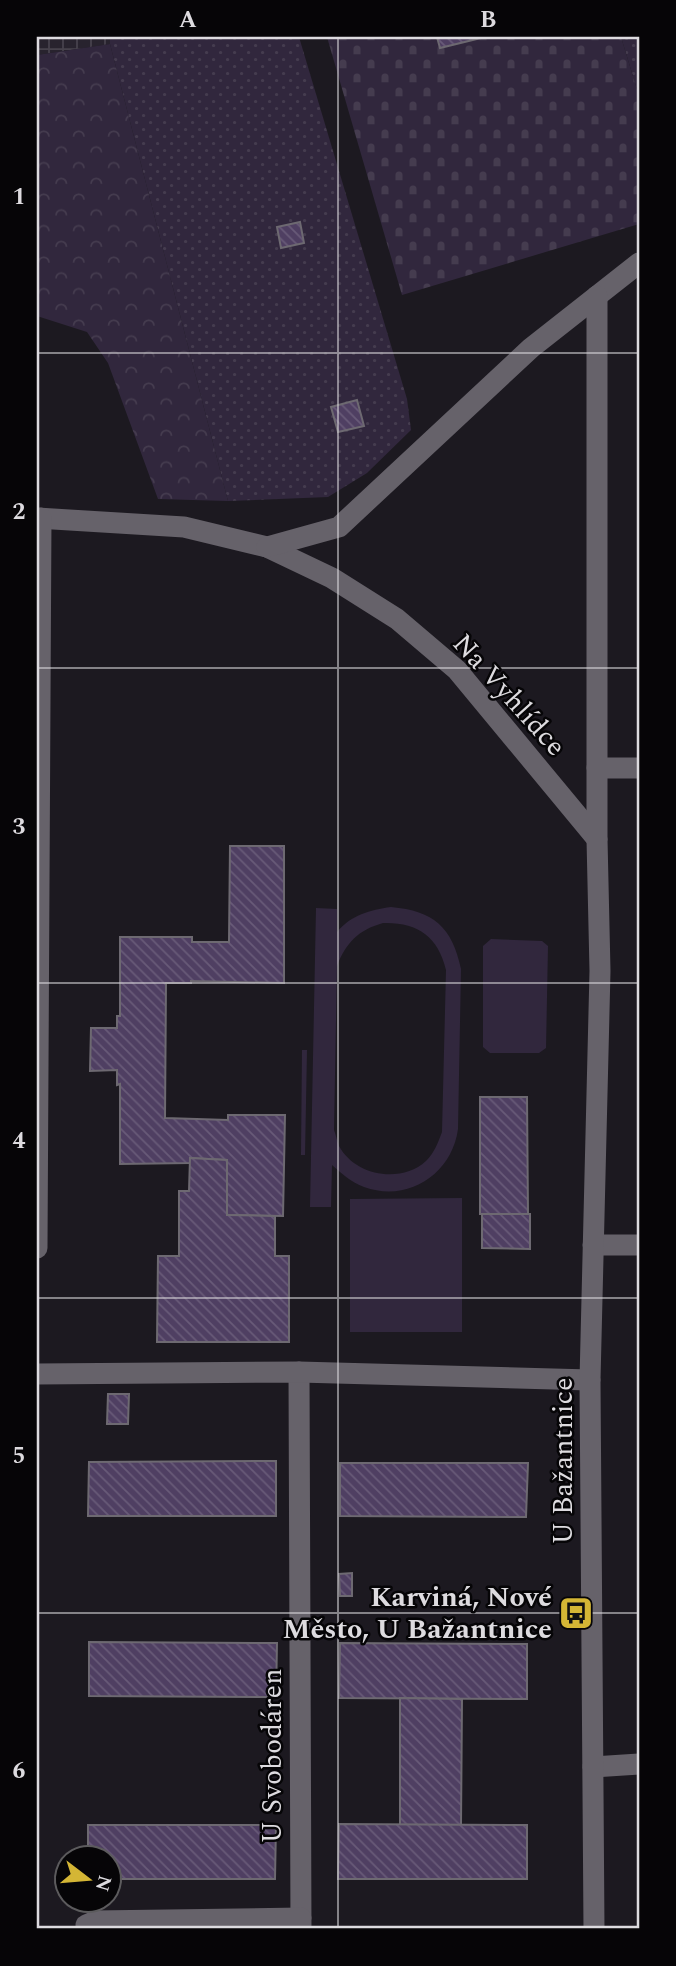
<svg xmlns="http://www.w3.org/2000/svg" width="676" height="1966" viewBox="0 0 676 1966" font-family="Spectral,serif">
	<style>
		.industrial { fill: url(#industrial-grid) }
		.grass { fill: url(#grass-dots) }
		.forest { fill: url(#forest-crowns) }
		.cemetery { fill: url(#cemetery-stones) }
		.pitch { fill: #31273d; fill-rule: evenodd }
		.building { fill: url(#building-back-hatch); stroke: #6d6971; stroke-width: 2 }
		.lines { fill: none; stroke-linecap: round; stroke-linejoin: round }
		.minor { stroke: #66626a; stroke-width: 21 }
		.grid { fill: none; stroke: #dddbdf; stroke-width: 2; stroke-opacity: 0.55 }
		.labels { text-anchor: middle; dominant-baseline: central; stroke-width: 5; stroke-linejoin: round; paint-order: stroke }
		.street-label { font-size: 28px; fill: #dddbdf; stroke: #060507 }
		.poi-label { font-size: 28px; font-weight: bold; fill: #dddbdf; stroke: #060507; text-anchor: end }
		.neatline { fill: none; stroke: #dddbdf; stroke-width: 2.5 }
		.grid-label { font-size: 23px; text-anchor: middle; font-weight: bold; fill: #dddbdf }
	</style>
	<defs>
		<pattern id="industrial-grid" width="8" height="8" patternUnits="userSpaceOnUse" patternTransform="scale(1.75)"><rect width="8" height="8" fill="#28232e"/><path d="M0 4h8M4 0v8" fill="none" stroke="#47424c"/></pattern>
		<pattern id="grass-dots" width="8" height="8" patternUnits="userSpaceOnUse" patternTransform="scale(1.75)"><rect width="8" height="8" fill="#31273d"/><path d="M2 2h.1M6 6h.1" fill="none" stroke="#453c4f" stroke-width="1.8" stroke-linecap="round"/></pattern>
		<pattern id="forest-crowns" width="20" height="18" patternUnits="userSpaceOnUse" patternTransform="scale(1.75)"><rect width="20" height="18" fill="#31273d"/><path d="M2 6a3 3 0 1 1 6 0M12 15a3 3 0 1 1 6 0" fill="none" stroke="#453c4f"/></pattern>
		<pattern id="cemetery-stones" width="16" height="16" patternUnits="userSpaceOnUse" patternTransform="scale(1.75)"><rect width="16" height="16" fill="#31273d"/><path d="M2 7V4a2 2 0 0 1 4 0v3zM10 15v-3a2 2 0 0 1 4 0v3z" fill="#453c4f"/></pattern>
		<pattern id="building-back-hatch" width="6" height="6" patternUnits="userSpaceOnUse" patternTransform="scale(1.75)"><rect width="6" height="6" fill="#4f3f62"/><path d="M-1 5l2 2M0 0l6 6M5-1l2 2" fill="none" stroke="#685a78"/></pattern>
	</defs>
	<rect width="100%" height="100%" fill="#1c1920"/>
	<path class="industrial" d="M37 37H110V44L37 55Z"/>
	<g class="grass">
		<path d="M110 37H299L407 399 411 430 367 473 328 497 228 501 110 44Z"/>
		<path d="M621 37H639V96Z"/>
	</g>
	<path class="forest" d="M110 44 228 501 158 499 108 363 87 332 37 316V55Z"/>
	<path class="cemetery" d="M327 37H621L639 96V224L402 295Z"/>
	<g class="pitch">
		<path d="M391 907C434 911 452 927 461 969L458 1129C452 1174 408 1203 364 1187 351 1182 342 1174 332 1165L331 1207H310L316 908 337 909V932C351 915 370 910 391 907ZM383 923C417 922 438 936 446 970L442 1132C438 1143 434 1153 426 1161 401 1184 355 1176 339 1146 337 1141 336 1135 334 1130L337 966C346 943 358 930 383 923Z"/>
		<path d="M491 939 542 941 548 946 546 1048 539 1053H490L483 1047V946Z"/>
		<path d="M302 1050H307L305 1155H301Z"/>
		<path d="M462 1198V1332H350V1199Z"/>
	</g>
	<g class="building">
		<path d="M437 37H485L440 48Z"/>
		<path d="M300 222 304 243 281 248 277 227Z"/>
		<path d="M357 400 364 426 338 432 331 407Z"/>
		<path d="M230 846H284V983L191 981V983H166L165 1118 228 1120V1115H285L283 1216 227 1215V1160L190 1158V1163L120 1164V1084L117 1085V1070L90 1071 91 1028H117V1016H120V937H192V942H229Z"/>
		<path d="M480 1097H527L528 1214H480Z"/>
		<path d="M190 1158 227 1160V1215L275 1216V1256H289V1342H157L158 1256H179V1191H189Z"/>
		<path d="M482 1214H530V1249L482 1248Z"/>
		<path d="M108 1394H129L128 1424H107Z"/>
		<path d="M276 1461V1516H88L89 1462Z"/>
		<path d="M340 1463H528L526 1517 340 1516Z"/>
		<path d="M352 1573V1596H340L339 1574Z"/>
		<path d="M89 1642 277 1643 276 1697 89 1696Z"/>
		<path d="M340 1643 527 1644V1699L339 1698Z"/>
		<path d="M400 1698 462 1699 461 1825H400Z"/>
		<path d="M339 1824 527 1825V1879H338Z"/>
		<path d="M88 1825H276L275 1879H108V1857H88Z"/>
	</g>
	<g class="lines">
		<g class="minor">
			<path d="M37 518 184 527 267 547 332 578 397 619 457 670 597 839"/>
			<path d="M267 547 339 527 531 348 639 263"/>
			<path d="M597 768H639"/>
			<path d="M593 1245H639"/>
			<path d="M37 1248 41 518"/>
			<path d="M299 1372 301 1929"/>
			<path d="M37 1374 299 1372 590 1380"/>
			<path d="M593 1767 639 1764"/>
			<path d="M87 1929 86 1925 95 1921 301 1918"/>
			<path d="M594 1929 590 1380 600 971 597 839V296"/>
		</g>
	</g>
	<path class="grid" d="M338 37V1929M37 353H639M37 668H639M37 983H639M37 1298H639M37 1613H639"/>
	<defs>
		<g id="bus-square" transform="scale(1.75)"><rect x="-9" y="-9" width="18" height="18" rx="4" fill="#d4b635" stroke="#060507"/><path d="M-5-6H5V4H4V6H2V4H-2V6H-4V4H-5ZM-3.5-4V0h7V-4ZM-3.5 1.2v1.5H-2V1.2ZM2 1.2v1.5H3.5V1.2Z" fill="#111"/></g>
	</defs>
	<g fill-rule="evenodd">
		<use href="#bus-square" x="576" y="1613"/>
	</g>
	<g class="labels">
		<g class="street-label">
			<text transform="translate(509 695) rotate(48)">Na Vyhlídce</text>
			<text transform="translate(563 1461) rotate(-90)">U Bažantnice</text>
			<text transform="translate(272 1756) rotate(-90)">U Svobodáren</text>
		</g>
		<g class="poi-label">
			<text x="552" y="1597">Karviná, Nové<tspan x="552" dy="32">Město, U Bažantnice</tspan></text>
		</g>
	</g>
	<rect width="676" height="1966" fill="none" stroke="#060507" stroke-width="77"/>
	<g transform="translate(88 1879) rotate(106)"><circle r="33" fill="#060507" stroke="#5c5b5d" stroke-width="2"/>
	<path d="M0-5L12 26L0 18L-12 26Z" fill="#d4b635"/>
	<text y="-10" font-size="19" font-weight="bold" text-anchor="middle" fill="#dddbdf">N</text>
	</g>
	<rect x="38" y="38" width="600" height="1889" class="neatline"/>
	<g class="grid-label">
		<text x="188" y="27">A</text>
		<text x="488" y="27">B</text>
		<text x="19" y="204">1</text>
		<text x="19" y="519">2</text>
		<text x="19" y="834">3</text>
		<text x="19" y="1148">4</text>
		<text x="19" y="1463">5</text>
		<text x="19" y="1778">6</text>
	</g>
</svg>
